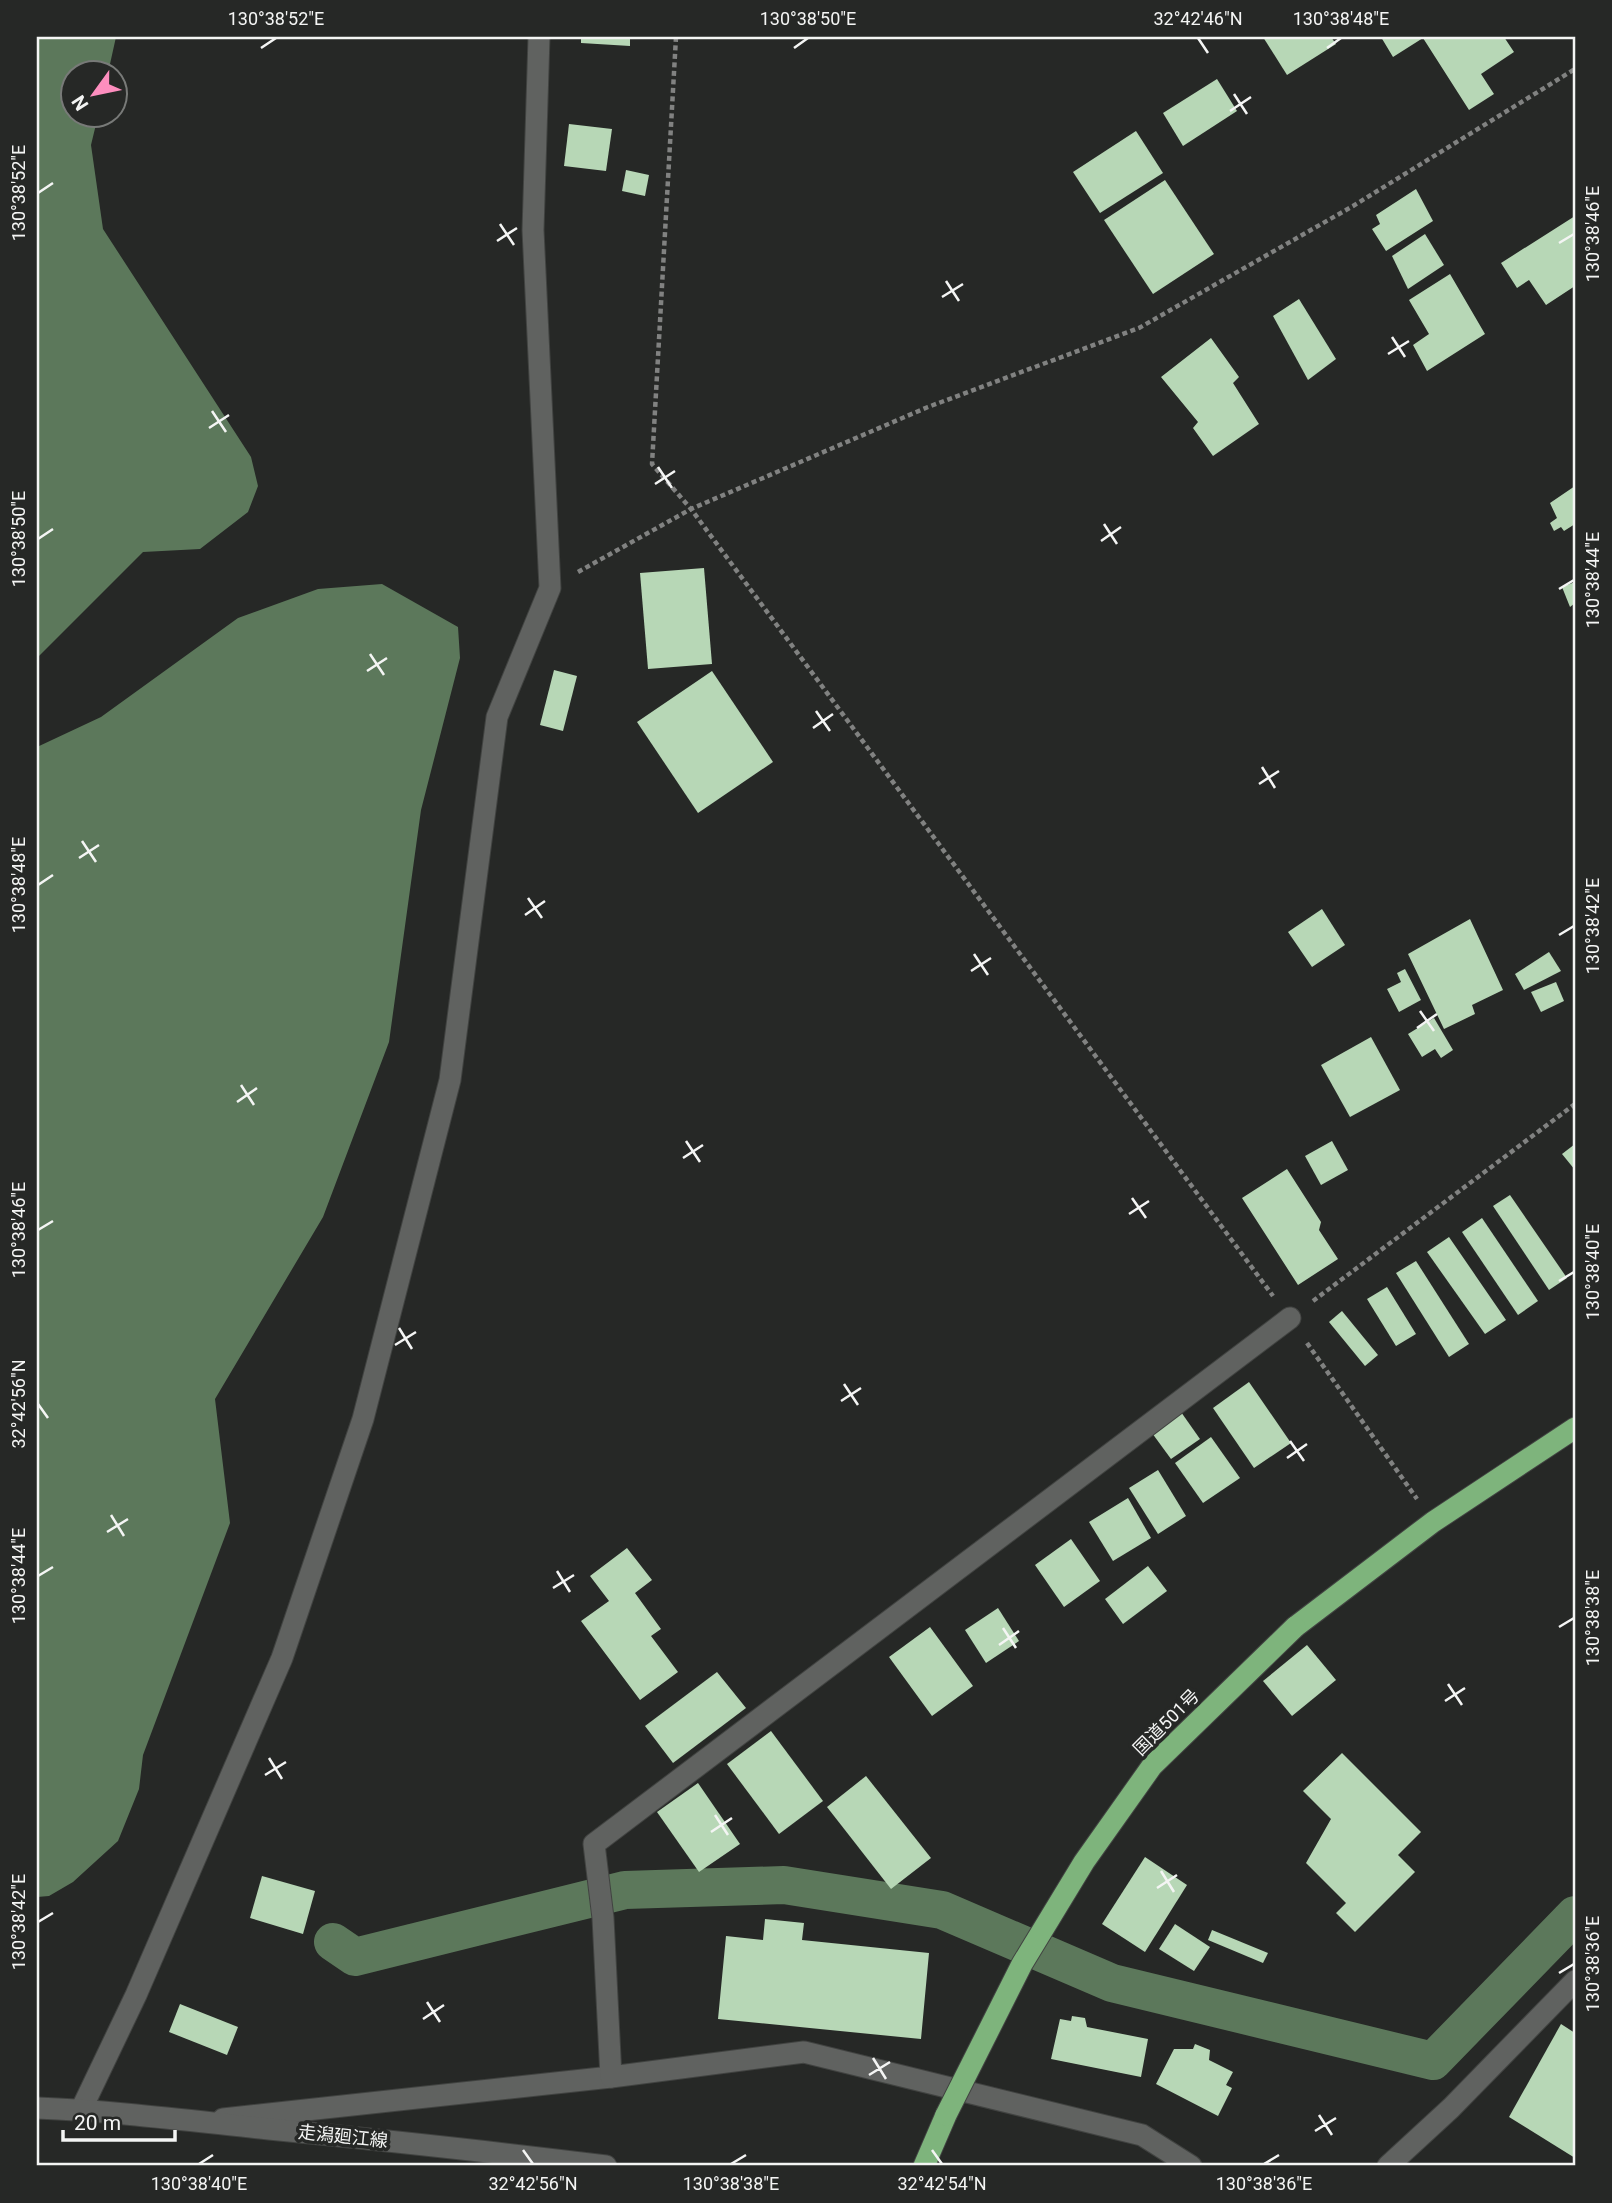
<svg xmlns="http://www.w3.org/2000/svg" width="1612" height="2203" viewBox="0 0 1612 2203" font-family="Roboto,'Noto Sans JP',sans-serif">
	<style>
		.water { fill: #5c785b }
		.lines { fill: none; stroke-linecap: round; stroke-linejoin: round }
		.canal { stroke: #5c785b; stroke-width: 38 }
		.building { fill: #b7d7b6 }
		.street-casing { stroke: #414341; stroke-width: 23 }
		.secondary-casing { stroke: #414341; stroke-width: 23 }
		.highway-casing { stroke: #414341; stroke-width: 23 }
		.path { stroke: #818281; stroke-width: 4.5; stroke-dasharray: 5 3.5; stroke-linecap: butt }
		.street { stroke: #606260; stroke-width: 21 }
		.secondary { stroke: #606260; stroke-width: 21 }
		.highway { stroke: #7eb47c; stroke-width: 21 }
		.highway-bridge-casing { stroke: #414341; stroke-width: 23; stroke-linecap: butt }
		.highway-bridge { stroke: #7eb47c; stroke-width: 21 }
		.ticks { fill: none; stroke: #f4f5f4; stroke-width: 2.5 }
		.labels { text-anchor: middle; dominant-baseline: central; stroke-width: 7; stroke-linejoin: round; paint-order: stroke }
		.street-label { font-size: 18px; fill: #f4f5f4; stroke: #262826 }
		.neatline { fill: none; stroke: #f4f5f4; stroke-width: 2.5 }
		.ticks-label { font-size: 18px; text-anchor: middle; fill: #f4f5f4 }
	</style>
	<rect width="100%" height="100%" fill="#262826"/>
	<g class="water">
		<path d="M37 37H116L108 73 74 74V116H98L91 145 103 229 251 457 258 486 248 512 200 549 143 552 37 658Z"/>
		<path d="M382 584 458 627 460 658 421 810 389 1042 323 1217 215 1399 230 1523 143 1755 139 1789 118 1841 73 1882 49 1896 37 1897V747L101 717 238 618 318 589Z"/>
	</g>
	<g class="lines">
		<path class="canal" d="M333 1942 355 1957 625 1890 784 1885 942 1910 1112 1983 1433 2061 1575 1915"/>
	</g>
	<g class="building">
		<path d="M581 37H630V46L581 43Z"/>
		<path d="M1263 37H1331L1336 44 1287 75Z"/>
		<path d="M1381 37H1504L1514 52 1481 74 1494 94 1469 110 1423 38 1393 57Z"/>
		<path d="M1217 79 1237 111 1183 146 1163 113Z"/>
		<path d="M569 124 612 129 606 171 564 166Z"/>
		<path d="M1136 131 1163 173 1100 213 1073 172Z"/>
		<path d="M626 170 649 175 645 196 622 191Z"/>
		<path d="M1165 180 1214 254 1153 294 1104 220Z"/>
		<path d="M1416 189 1433 221 1386 251 1372 229 1380 224 1376 215Z"/>
		<path d="M1575 216V286L1546 305 1529 280 1517 288 1501 263Z"/>
		<path d="M1425 234 1444 265 1408 289 1392 256Z"/>
		<path d="M1450 274 1485 334 1427 371 1413 345 1429 334 1409 300Z"/>
		<path d="M1299 299 1336 359 1308 380 1273 316Z"/>
		<path d="M1211 338 1239 377 1233 383 1259 424 1213 456 1193 428 1198 422 1161 377Z"/>
		<path d="M1575 486V524L1564 531 1561 527 1554 531 1550 523 1557 518 1550 503Z"/>
		<path d="M704 568 712 664 648 669 640 573Z"/>
		<path d="M1575 582V603L1570 607 1562 587Z"/>
		<path d="M554 670 577 676 563 731 540 725Z"/>
		<path d="M712 671 773 762 698 813 637 722Z"/>
		<path d="M1322 909 1345 945 1312 967 1288 932Z"/>
		<path d="M1470 919 1503 990 1472 1005 1475 1014 1444 1029 1408 954Z"/>
		<path d="M1549 952 1561 971 1524 990 1515 974Z"/>
		<path d="M1405 969 1421 1000 1399 1012 1387 989 1401 982 1397 973Z"/>
		<path d="M1556 982 1564 1001 1541 1012 1531 992Z"/>
		<path d="M1434 1018 1453 1050 1441 1058 1435 1049 1422 1057 1408 1034Z"/>
		<path d="M1371 1037 1400 1090 1350 1117 1321 1065Z"/>
		<path d="M1332 1141 1348 1170 1321 1185 1305 1156Z"/>
		<path d="M1575 1144V1170L1562 1154Z"/>
		<path d="M1287 1169 1321 1222 1319 1230 1338 1259 1298 1285 1242 1198Z"/>
		<path d="M1510 1195 1567 1278 1549 1290 1493 1206Z"/>
		<path d="M1482 1218 1538 1301 1518 1315 1462 1232Z"/>
		<path d="M1449 1237 1506 1320 1485 1334 1427 1252Z"/>
		<path d="M1416 1261 1469 1344 1449 1357 1396 1273Z"/>
		<path d="M1387 1287 1416 1334 1396 1346 1367 1299Z"/>
		<path d="M1342 1311 1378 1355 1365 1366 1329 1322Z"/>
		<path d="M1249 1382 1291 1443 1254 1468 1213 1408Z"/>
		<path d="M1181 1412 1200 1439 1171 1459 1152 1433Z"/>
		<path d="M1211 1437 1240 1478 1203 1503 1175 1463Z"/>
		<path d="M1158 1470 1186 1516 1158 1534 1129 1488Z"/>
		<path d="M1128 1498 1151 1538 1113 1561 1089 1522Z"/>
		<path d="M1071 1539 1100 1581 1064 1607 1035 1565Z"/>
		<path d="M627 1548 652 1580 635 1593 661 1629 651 1636 678 1672 640 1700 581 1621 609 1601 590 1576Z"/>
		<path d="M1148 1566 1167 1591 1123 1624 1105 1599Z"/>
		<path d="M998 1608 1019 1641 986 1663 965 1630Z"/>
		<path d="M930 1627 973 1686 932 1716 889 1657Z"/>
		<path d="M1307 1645 1336 1680 1292 1716 1263 1681Z"/>
		<path d="M717 1672 746 1708 673 1763 645 1726Z"/>
		<path d="M771 1731 823 1801 779 1834 727 1764Z"/>
		<path d="M1342 1753 1421 1832 1398 1855 1415 1872 1355 1932 1336 1913 1346 1903 1306 1863 1331 1819 1303 1791Z"/>
		<path d="M866 1776 931 1858 891 1889 827 1807Z"/>
		<path d="M698 1783 740 1844 699 1872 657 1812Z"/>
		<path d="M1145 1857 1187 1885 1145 1952 1102 1924Z"/>
		<path d="M262 1876 315 1891 303 1934 250 1918Z"/>
		<path d="M765 1919 804 1923 802 1940 929 1953 921 2039 718 2019 726 1936 763 1940Z"/>
		<path d="M1175 1924 1210 1947 1194 1971 1159 1949Z"/>
		<path d="M1212 1930 1268 1953 1263 1963 1208 1940Z"/>
		<path d="M180 2004 238 2027 227 2055 169 2032Z"/>
		<path d="M1072 2016 1085 2018 1087 2027 1148 2039 1141 2077 1051 2059 1060 2019 1071 2021Z"/>
		<path d="M1561 2024 1575 2033V2158L1509 2117Z"/>
		<path d="M1195 2044 1210 2050 1209 2060 1233 2072 1226 2085 1232 2088 1218 2116 1156 2084 1174 2049H1193Z"/>
	</g>
	<g class="lines">
		<g class="street-casing">
			<g id="street">
				<path d="M81 2110 136 1995 282 1658 363 1419 450 1080 497 717 550 588 533 230 539 37"/>
				<path d="M223 2119 611 2077"/>
				<path d="M1191 2166 1142 2135 804 2052 611 2077 603 1918 594 1844 1290 1318"/>
				<path d="M1388 2166 1451 2108 1575 1981"/>
			</g>
		</g>
		<g class="secondary-casing">
			<path id="secondary" d="M37 2108C114 2111 192 2121 269 2129 382 2140 494 2152 606 2166"/>
		</g>
		<g class="highway-casing">
			<g id="highway">
				<path d="M1295 1627 1433 1522 1575 1428"/>
				<path d="M924 2166 946 2115"/>
			</g>
		</g>
		<g class="path">
			<path d="M676 37 652 464 691 509 1273 1296"/>
			<path d="M578 572 691 509 928 407 1139 328 1353 206 1575 69"/>
			<path d="M1313 1301 1575 1104"/>
			<path d="M1307 1343 1417 1499"/>
		</g>
		<use href="#street" class="street"/>
		<use href="#secondary" class="secondary"/>
		<use href="#highway" class="highway"/>
		<g class="highway-bridge-casing">
			<path id="highway-bridge" d="M946 2115 1022 1964 1084 1862 1152 1766 1295 1627"/>
		</g>
		<use href="#highway-bridge" class="highway-bridge"/>
	</g>
	<path class="ticks" d="M1198 38 1208 53M261 48 276 38M794 48 808 38M1327 48 1341 38M1234 94 1247 114M1230 111 1251 97M38 193 53 183M500 224 514 245M497 241 517 228M1559 243 1574 234M946 281 959 301M942 297 963 284M1392 337 1405 357M1388 354 1409 341M212 411 226 432M209 428 229 415M658 467 672 488M655 484 675 471M1104 524 1117 544M38 539 53 529M1101 541 1121 527M1559 589 1574 580M370 654 384 675M367 671 387 658M816 711 830 731M813 728 833 714M1262 767 1275 788M1259 784 1279 771M82 841 96 862M79 858 99 845M38 885 53 875M528 898 542 918M525 915 545 901M1559 935 1574 926M974 954 988 975M971 971 991 958M1420 1011 1434 1031M1417 1028 1437 1014M241 1085 254 1105M237 1102 257 1088M686 1141 700 1162M683 1158 703 1145M1132 1198 1146 1218M1129 1214 1149 1201M38 1230 53 1221M1559 1281 1574 1272M399 1328 412 1349M395 1345 416 1332M844 1384 858 1405M841 1401 861 1388M38 1404 48 1418M1290 1441 1304 1461M1287 1458 1307 1444M111 1515 124 1536M107 1532 128 1519M557 1571 570 1592M38 1576 53 1567M553 1588 574 1575M1559 1627 1574 1618M1003 1628 1016 1648M999 1645 1019 1631M1448 1684 1462 1705M1445 1701 1465 1688M269 1758 282 1779M265 1775 286 1762M715 1815 728 1835M711 1832 732 1818M1161 1871 1174 1892M1157 1888 1177 1875M38 1922 53 1913M1559 1973 1574 1964M427 2002 440 2022M423 2019 444 2005M873 2058 886 2079M869 2075 890 2062M1319 2115 1332 2135M1315 2131 1336 2118M523 2150 533 2164M932 2150 942 2164M199 2164 213 2155M731 2164 746 2155M1264 2164 1279 2155"/>
	<g class="labels">
		<g class="street-label">
			<text transform="translate(1166 1722) rotate(-45)">国道501号</text>
			<text transform="translate(343 2136) rotate(6)">走潟廻江線</text>
		</g>
	</g>
	<rect width="1612" height="2203" fill="none" stroke="#262826" stroke-width="77"/>
	<g transform="translate(94 94) rotate(237)"><circle r="33" fill="#262826" stroke="#787a78" stroke-width="2"/>
	<path d="M0-5L12 26L0 18L-12 26Z" fill="#fd8ebe"/>
	<text y="-10" font-size="19" font-weight="bold" text-anchor="middle" fill="#f4f5f4">N</text>
	</g>
	<path d="M63 2130v10h112v-10" fill="none" stroke="#f4f5f4" stroke-width="3.5"/>
	<text x="74" y="2130" font-size="21" fill="#f4f5f4" stroke="#262826" stroke-width="5" paint-order="stroke">20 m</text>
	<rect x="38" y="38" width="1536" height="2126" class="neatline"/>
	<g class="ticks-label">
		<text x="276" y="25">130°38'52"E</text>
		<text x="808" y="25">130°38'50"E</text>
		<text x="1198" y="25">32°42'46"N</text>
		<text x="1341" y="25">130°38'48"E</text>
		<text transform="translate(19 193) rotate(-90)" y="6">130°38'52"E</text>
		<text transform="translate(1593 234) rotate(-90)" y="6">130°38'46"E</text>
		<text transform="translate(19 539) rotate(-90)" y="6">130°38'50"E</text>
		<text transform="translate(1593 580) rotate(-90)" y="6">130°38'44"E</text>
		<text transform="translate(19 885) rotate(-90)" y="6">130°38'48"E</text>
		<text transform="translate(1593 926) rotate(-90)" y="6">130°38'42"E</text>
		<text transform="translate(19 1230) rotate(-90)" y="6">130°38'46"E</text>
		<text transform="translate(1593 1272) rotate(-90)" y="6">130°38'40"E</text>
		<text transform="translate(19 1404) rotate(-90)" y="6">32°42'56"N</text>
		<text transform="translate(19 1576) rotate(-90)" y="6">130°38'44"E</text>
		<text transform="translate(1593 1618) rotate(-90)" y="6">130°38'38"E</text>
		<text transform="translate(19 1922) rotate(-90)" y="6">130°38'42"E</text>
		<text transform="translate(1593 1964) rotate(-90)" y="6">130°38'36"E</text>
		<text x="199" y="2190">130°38'40"E</text>
		<text x="533" y="2190">32°42'56"N</text>
		<text x="731" y="2190">130°38'38"E</text>
		<text x="942" y="2190">32°42'54"N</text>
		<text x="1264" y="2190">130°38'36"E</text>
	</g>
</svg>
